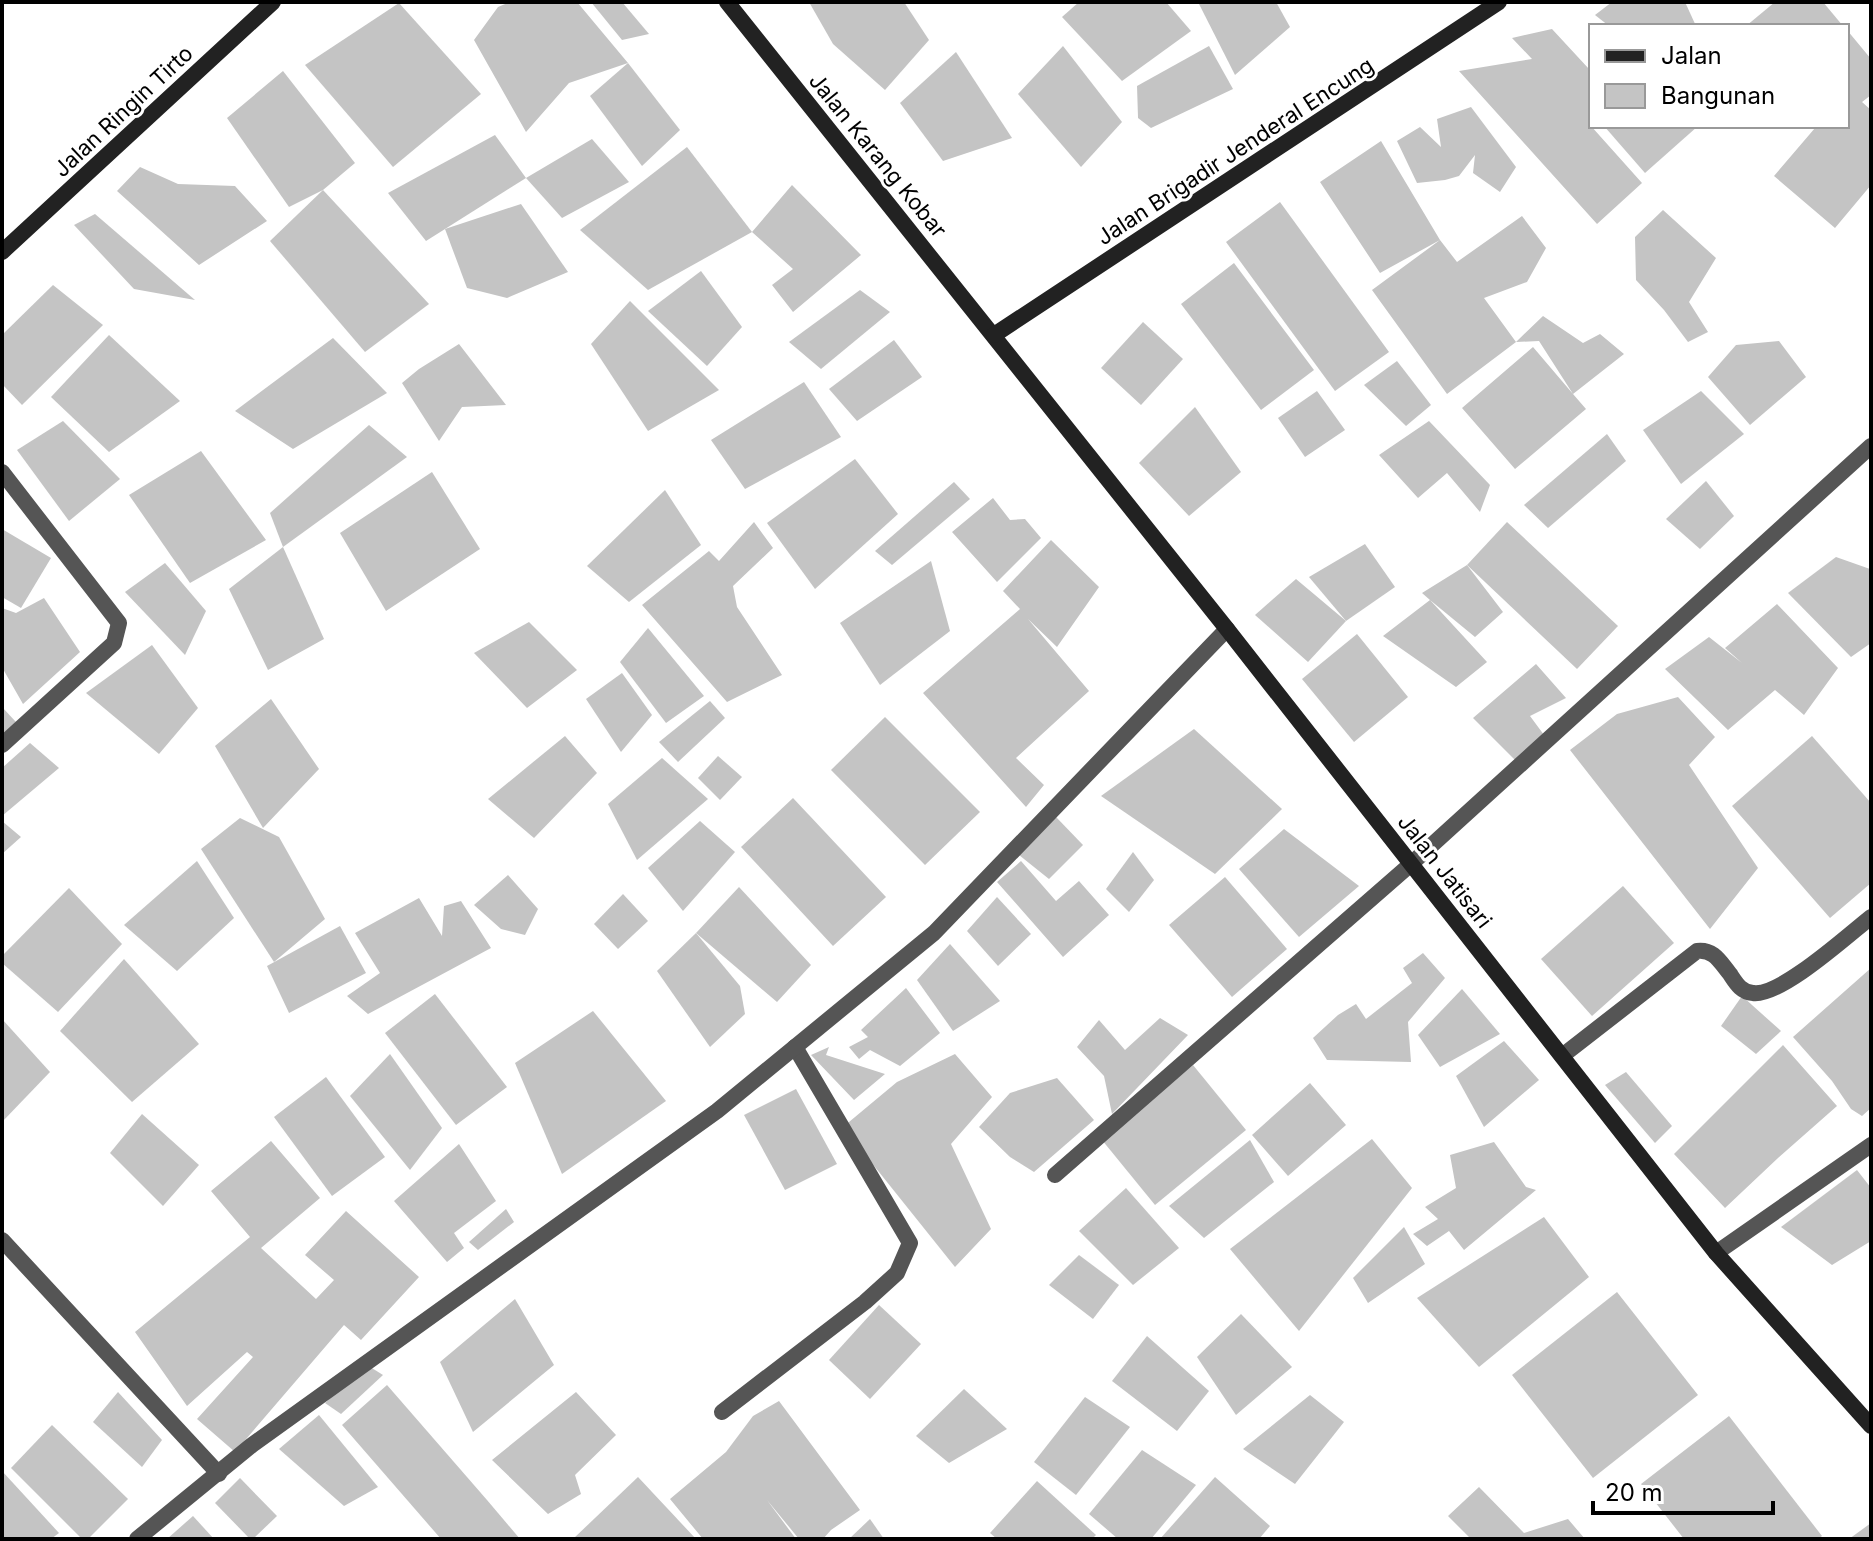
<svg xmlns="http://www.w3.org/2000/svg" width="1873" height="1541" viewBox="0 0 1873 1541" font-family="Inter,sans-serif">
	<style>
		.building { fill: #c4c4c4 }
		.lines { fill: none; stroke-linecap: round; stroke-linejoin: round }
		.street { stroke: #555; stroke-width: 16 }
		.secondary { stroke: #222; stroke-width: 16 }
		.labels { text-anchor: middle; dominant-baseline: central; stroke-width: 6; stroke-linejoin: round; paint-order: stroke }
		.street-label { font-size: 22px; fill: #000; stroke: #fff }
	</style>
	<rect width="100%" height="100%" fill="#fff"/>
	<g class="building">
		<path d="M510 2H577L628 63 569 83 526 132 474 40 498 7Z"/>
		<path d="M591 2H622L649 34 622 40Z"/>
		<path d="M809 2H904L929 40 885 90 833 44Z"/>
		<path d="M1079 2H1166L1191 31 1122 81 1062 17Z"/>
		<path d="M1198 2H1276L1290 27 1235 75Z"/>
		<path d="M1612 2H1685L1696 26H1609L1595 15Z"/>
		<path d="M1775 2H1823L1843 26H1746Z"/>
		<path d="M399 3 481 94 393 167 305 65Z"/>
		<path d="M1552 29 1589 69 1591 68V126L1642 183 1597 224 1459 71 1532 59 1512 38Z"/>
		<path d="M1847 30 1871 59V95L1862 102 1871 110V185L1835 228 1774 176 1815 128 1813 126H1847Z"/>
		<path d="M1063 46 1122 122 1081 167 1018 94Z"/>
		<path d="M1209 46 1233 89 1151 128 1138 118 1137 86Z"/>
		<path d="M956 52 1012 138 943 161 900 103Z"/>
		<path d="M628 63 680 130 642 166 590 96Z"/>
		<path d="M283 71 355 163 323 190 289 207 227 118Z"/>
		<path d="M1471 107 1516 167 1500 192 1473 173 1475 155 1459 176 1445 180 1417 183 1397 141 1420 127 1441 147 1437 119Z"/>
		<path d="M1604 126H1698L1645 173Z"/>
		<path d="M495 135 526 178 426 241 388 193Z"/>
		<path d="M592 139 629 182 562 218 526 178Z"/>
		<path d="M1381 141 1440 240 1457 262 1522 216 1546 248 1527 282 1484 298 1516 342 1543 316 1583 343 1600 334 1624 354 1573 394 1586 409 1515 469 1462 408 1533 347 1573 394 1539 341 1516 342 1447 394 1372 290 1440 240 1380 273 1320 182Z"/>
		<path d="M687 147 752 232 648 290 580 230Z"/>
		<path d="M140 167 178 184 235 186 267 221 199 265 117 191Z"/>
		<path d="M792 185 861 255 793 312 772 285 793 269 752 232Z"/>
		<path d="M323 190 429 304 365 352 270 241Z"/>
		<path d="M1280 202 1389 352 1335 391 1226 242Z"/>
		<path d="M521 204 568 272 507 298 467 288 445 229Z"/>
		<path d="M1663 210 1716 258 1689 302 1708 332 1688 342 1664 310 1636 280 1635 237Z"/>
		<path d="M95 214 195 300 134 289 74 225Z"/>
		<path d="M1234 263 1314 370 1261 410 1181 304Z"/>
		<path d="M701 271 742 327 707 366 648 311Z"/>
		<path d="M53 285 103 325 22 405 2 384V335Z"/>
		<path d="M860 290 890 312 821 369 789 342Z"/>
		<path d="M630 301 719 390 648 431 591 344Z"/>
		<path d="M1143 322 1183 359 1141 405 1101 368Z"/>
		<path d="M109 335 180 401 109 452 51 397Z"/>
		<path d="M333 338 387 393 293 449 235 411Z"/>
		<path d="M894 340 922 377 857 421 829 389Z"/>
		<path d="M1779 341 1806 377 1750 425 1708 377 1736 345Z"/>
		<path d="M459 344 506 405 462 407 439 441 402 383 419 369Z"/>
		<path d="M1397 361 1431 405 1406 426 1364 385Z"/>
		<path d="M804 382 841 437 745 489 711 440Z"/>
		<path d="M1317 391 1345 430 1305 457 1278 418Z"/>
		<path d="M1701 391 1744 434 1681 484 1643 430Z"/>
		<path d="M1195 407 1241 472 1189 516 1139 463Z"/>
		<path d="M63 421 120 479 69 521 17 450Z"/>
		<path d="M1429 421 1490 485 1480 512 1447 473 1418 498 1379 455Z"/>
		<path d="M369 425 407 457 283 547 270 513Z"/>
		<path d="M1607 434 1626 461 1548 528 1524 505Z"/>
		<path d="M201 451 266 540 190 583 129 495Z"/>
		<path d="M855 459 898 514 815 589 767 523Z"/>
		<path d="M432 472 480 549 386 611 340 533Z"/>
		<path d="M1706 481 1734 516 1700 549 1666 519Z"/>
		<path d="M954 482 970 499 892 565 875 551Z"/>
		<path d="M665 490 701 545 629 602 587 566Z"/>
		<path d="M993 498 1010 520 1025 519 1041 538 997 582 952 532Z"/>
		<path d="M754 522 773 548 733 586 737 607 782 675 727 702 642 605 709 551 719 561Z"/>
		<path d="M1507 522 1618 626 1577 669 1467 565Z"/>
		<path d="M2 529 51 558 21 608 2 597Z"/>
		<path d="M1051 540 1099 587 1057 647 1028 619 1089 691 1016 758 1044 785 1026 807 923 693 1020 609 1003 591Z"/>
		<path d="M1365 544 1395 587 1346 621 1309 577Z"/>
		<path d="M283 547 324 639 268 670 229 589Z"/>
		<path d="M1836 557 1870 569 1871 643 1851 657 1788 593Z"/>
		<path d="M931 561 950 631 880 685 840 623Z"/>
		<path d="M165 563 206 611 185 655 125 592Z"/>
		<path d="M1467 565 1503 612 1475 637 1430 600 1487 662 1456 687 1383 636 1430 600 1422 593Z"/>
		<path d="M1296 579 1346 621 1308 662 1255 615Z"/>
		<path d="M44 598 80 652 23 704 3 669 2 670V608L16 613Z"/>
		<path d="M1777 604 1838 668 1804 715 1775 690 1728 730 1665 669 1709 637 1742 663 1725 648Z"/>
		<path d="M529 622 577 670 527 708 474 653Z"/>
		<path d="M648 628 704 696 666 723 620 662Z"/>
		<path d="M1357 634 1408 697 1354 742 1302 679Z"/>
		<path d="M152 645 198 708 159 754 86 693Z"/>
		<path d="M1536 664 1566 698 1530 716 1547 739 1517 762 1473 718Z"/>
		<path d="M622 673 652 715 621 752 586 699Z"/>
		<path d="M1678 697 1715 737 1689 765 1758 868 1710 929 1570 750 1617 714Z"/>
		<path d="M271 699 319 769 263 828 215 746Z"/>
		<path d="M710 701 725 718 678 762 659 742Z"/>
		<path d="M2 707 16 722 2 735Z"/>
		<path d="M885 717 980 812 925 865 831 770Z"/>
		<path d="M1194 729 1282 809 1215 874 1101 796Z"/>
		<path d="M565 736 597 773 534 838 488 799Z"/>
		<path d="M1812 736 1871 803V883L1830 918 1732 806Z"/>
		<path d="M30 743 59 768 2 816V768Z"/>
		<path d="M718 756 742 777 720 800 698 778Z"/>
		<path d="M662 758 708 799 637 860 608 804Z"/>
		<path d="M793 798 886 897 833 946 741 847Z"/>
		<path d="M1056 817 1083 845 1049 879 1019 855Z"/>
		<path d="M240 818 279 837 325 919 274 962 201 849Z"/>
		<path d="M2 821 21 837 2 854Z"/>
		<path d="M700 821 735 852 683 911 648 868Z"/>
		<path d="M1284 829 1359 886 1299 937 1239 869Z"/>
		<path d="M1133 852 1154 880 1129 912 1106 889Z"/>
		<path d="M197 861 234 918 177 971 124 925Z"/>
		<path d="M1021 861 1056 901 1079 881 1109 915 1063 957 997 882Z"/>
		<path d="M508 875 538 909 525 935 501 929 474 905Z"/>
		<path d="M1225 877 1287 949 1232 997 1169 925Z"/>
		<path d="M1623 886 1674 943 1592 1016 1541 959Z"/>
		<path d="M739 887 811 965 777 1002 696 933Z"/>
		<path d="M69 888 122 944 58 1012 2 963V956Z"/>
		<path d="M623 894 648 921 618 949 594 924Z"/>
		<path d="M997 897 1031 934 998 966 967 931Z"/>
		<path d="M419 898 442 936 444 906 461 901 491 948 368 1014 347 996 380 973 355 933Z"/>
		<path d="M340 926 366 973 289 1013 267 966Z"/>
		<path d="M696 933 740 986 745 1014 710 1047 657 971Z"/>
		<path d="M950 944 1000 1001 953 1031 917 980Z"/>
		<path d="M1423 953 1445 978 1408 1022 1411 1062 1327 1060 1313 1038 1338 1015 1356 1004 1366 1019 1412 983 1403 968Z"/>
		<path d="M124 959 199 1044 132 1102 60 1031Z"/>
		<path d="M1871 968V1108L1862 1116 1851 1109 1832 1081 1793 1037Z"/>
		<path d="M906 988 940 1033 900 1066 870 1050 859 1059 849 1047 868 1037 861 1030Z"/>
		<path d="M1462 989 1500 1034 1440 1067 1418 1035Z"/>
		<path d="M435 994 507 1087 456 1125 385 1033Z"/>
		<path d="M1742 996 1781 1031 1756 1054 1721 1026Z"/>
		<path d="M593 1011 666 1101 562 1174 515 1063Z"/>
		<path d="M1160 1018 1188 1035 1112 1114 1104 1076 1077 1047 1099 1020 1125 1050Z"/>
		<path d="M2 1019 50 1072 2 1122Z"/>
		<path d="M1504 1041 1539 1080 1484 1127 1456 1076Z"/>
		<path d="M1783 1045 1837 1106 1778 1158 1725 1208 1674 1154Z"/>
		<path d="M829 1047 826 1055 885 1074 854 1100 811 1055Z"/>
		<path d="M390 1054 442 1128 410 1170 350 1096Z"/>
		<path d="M955 1054 992 1097 951 1144 991 1229 955 1267 843 1127 897 1082Z"/>
		<path d="M1193 1065 1246 1130 1155 1205 1102 1140Z"/>
		<path d="M1626 1072 1672 1126 1655 1143 1605 1085Z"/>
		<path d="M326 1077 385 1157 332 1196 274 1117Z"/>
		<path d="M1057 1078 1094 1120 1034 1172 1010 1157 979 1127 1010 1093Z"/>
		<path d="M1310 1083 1346 1125 1288 1176 1252 1135Z"/>
		<path d="M796 1089 837 1164 785 1190 744 1115Z"/>
		<path d="M142 1114 199 1165 163 1206 110 1153Z"/>
		<path d="M1372 1139 1412 1188 1299 1331 1230 1249Z"/>
		<path d="M1250 1140 1274 1182 1204 1238 1169 1206Z"/>
		<path d="M271 1141 320 1198 261 1248 316 1299 334 1280 305 1255 346 1211 419 1277 361 1340 344 1325 235 1452 197 1419 253 1357 247 1352 187 1406 135 1332 250 1237 211 1191Z"/>
		<path d="M1494 1142 1526 1187 1536 1190 1464 1250 1449 1231 1427 1246 1413 1234 1438 1219 1425 1207 1456 1188 1450 1155Z"/>
		<path d="M459 1144 496 1201 454 1233 464 1248 447 1262 394 1201Z"/>
		<path d="M1857 1170 1871 1188V1241L1832 1265 1781 1227Z"/>
		<path d="M1126 1188 1179 1248 1133 1285 1079 1231Z"/>
		<path d="M506 1209 514 1222 478 1250 469 1242Z"/>
		<path d="M1544 1217 1589 1277 1479 1367 1417 1298Z"/>
		<path d="M1404 1227 1425 1264 1368 1303 1353 1278Z"/>
		<path d="M1079 1255 1119 1285 1093 1319 1049 1285Z"/>
		<path d="M1617 1292 1698 1395 1593 1478 1512 1375Z"/>
		<path d="M515 1299 554 1365 473 1432 440 1362Z"/>
		<path d="M879 1305 921 1344 870 1399 829 1360Z"/>
		<path d="M1241 1314 1292 1367 1236 1415 1197 1357Z"/>
		<path d="M1147 1336 1209 1391 1177 1431 1112 1381Z"/>
		<path d="M367 1365 383 1375 341 1414 325 1403Z"/>
		<path d="M387 1385 487 1500 520 1539H441L342 1425Z"/>
		<path d="M964 1389 1007 1429 949 1463 916 1436Z"/>
		<path d="M118 1392 162 1440 142 1467 93 1422Z"/>
		<path d="M576 1392 616 1435 575 1475 581 1494 548 1514 492 1460Z"/>
		<path d="M1310 1395 1344 1422 1295 1484 1243 1449Z"/>
		<path d="M1085 1397 1130 1427 1076 1495 1034 1462Z"/>
		<path d="M779 1401 860 1510 831 1530 823 1539H799L767 1500 796 1539H703L670 1499 726 1452 753 1416Z"/>
		<path d="M319 1415 378 1487 344 1506 279 1449Z"/>
		<path d="M1729 1416 1822 1536 1818 1539H1684L1641 1484Z"/>
		<path d="M52 1425 128 1499 88 1539H82L11 1468Z"/>
		<path d="M1142 1450 1196 1485 1151 1539H1118L1089 1514Z"/>
		<path d="M2 1471 59 1533 51 1539H2Z"/>
		<path d="M638 1477 696 1539H573Z"/>
		<path d="M1215 1477 1270 1526 1259 1539H1160Z"/>
		<path d="M240 1478 277 1516 253 1539H250L215 1503Z"/>
		<path d="M1037 1481 1096 1535 1092 1539H997L990 1533Z"/>
		<path d="M1479 1487 1524 1533 1568 1519 1585 1539H1471L1448 1516Z"/>
		<path d="M193 1516 214 1539H167Z"/>
		<path d="M870 1519 884 1539H849Z"/>
		<path d="M1871 1523V1539H1849Z"/>
	</g>
	<g class="lines">
		<g class="street">
			<path d="M2 472 119 623 114 643 2 745"/>
			<path d="M1562 1056 1697 951C1714 949 1720 962 1730 974 1736 983 1741 992 1753 993 1780 997 1847 936 1871 917"/>
			<path d="M1055 1175 1411 864 1871 446"/>
			<path d="M2 1240 219 1474"/>
			<path d="M1716 1253 1871 1145"/>
			<path d="M722 1412 865 1302 897 1273 910 1243 795 1047"/>
			<path d="M137 1539 252 1445 717 1111 934 933 1227 629"/>
		</g>
		<g class="secondary">
			<path d="M727 2 1227 629 1716 1253 1871 1426"/>
			<path d="M2 252 273 2"/>
			<path d="M994 335 1499 2"/>
		</g>
	</g>
	<g class="labels">
		<g class="street-label">
			<text transform="translate(123 111) rotate(-43)">Jalan Ringin Tirto</text>
			<text transform="translate(1235 151) rotate(-33)">Jalan Brigadir Jenderal Encung</text>
			<text transform="translate(878 155) rotate(51)">Jalan Karang Kobar</text>
			<text transform="translate(1445 871) rotate(52)">Jalan Jatisari</text>
		</g>
	</g>
	<rect width="1873" height="1541" fill="none" stroke="#000000" stroke-width="8"/>
	<rect x="1589" y="24" width="260" height="104" fill="#ffffff" stroke="#999999" stroke-width="2"/>
	<rect x="1605" y="50" width="40" height="12" fill="#222222" stroke="#999999" stroke-width="2"/>
	<text x="1661" y="64" font-size="24" fill="#000000">Jalan</text>
	<rect x="1605" y="84" width="40" height="24" fill="#c4c4c4" stroke="#999999" stroke-width="2"/>
	<text x="1661" y="104" font-size="24" fill="#000000">Bangunan</text>
	<path d="M1593 1501v12h180v-12" fill="none" stroke="#000000" stroke-width="4"/>
	<text x="1605" y="1501" font-size="24" fill="#000000" stroke="#ffffff" stroke-width="6" paint-order="stroke">20 m</text>
</svg>
